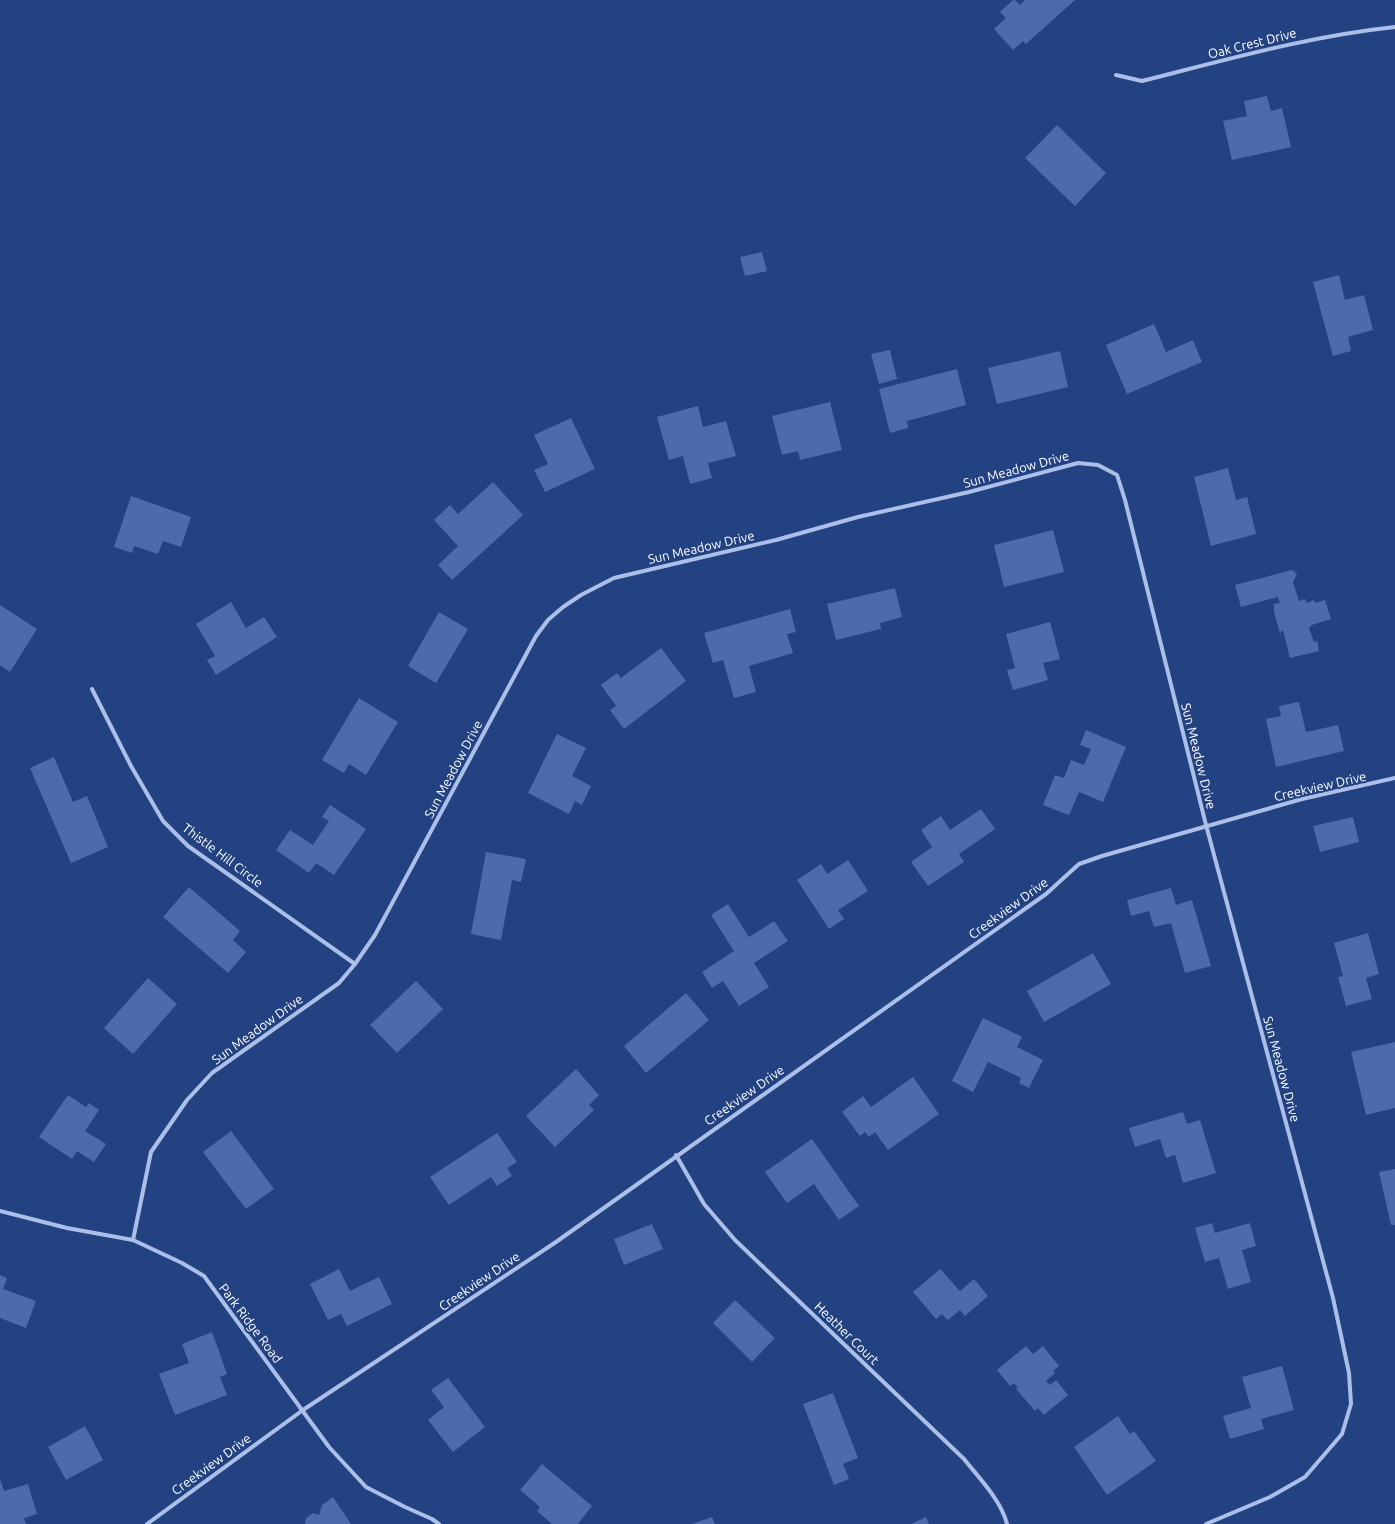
<svg xmlns="http://www.w3.org/2000/svg" width="1395" height="1524" viewBox="0 0 1395 1524" font-family="Ubuntu,sans-serif">
	<style>
		.building { fill: #4b6bab }
		.lines { fill: none; stroke-linecap: round; stroke-linejoin: round }
		.street { stroke: #abbfe8; stroke-width: 4 }
		.labels { text-anchor: middle; dominant-baseline: central; stroke-width: 4; stroke-linejoin: round; paint-order: stroke }
		.street-label { font-size: 13px; fill: #fff; stroke: #234282 }
	</style>
	<rect width="100%" height="100%" fill="#234282"/>
	<g class="building">
		<path d="M1013 0H1015L1020 5 1025 0H1075L1026 44 1023 41 1013 50 994 29 1006 18 1000 12Z"/>
		<path d="M1267 96 1271 111 1282 108 1291 147 1232 160 1223 121 1247 116 1244 101Z"/>
		<path d="M1057 125 1106 173 1075 206 1025 158Z"/>
		<path d="M762 252 767 271 745 276 740 257Z"/>
		<path d="M1339 275 1345 300 1364 295 1373 330 1348 337 1351 351 1333 356 1313 282Z"/>
		<path d="M1154 324 1166 352 1193 340 1202 362 1127 394 1106 345Z"/>
		<path d="M890 350 897 379 879 384 871 354Z"/>
		<path d="M1060 351 1068 387 997 404 988 368Z"/>
		<path d="M957 369 966 405 907 421 908 428 890 433 879 389Z"/>
		<path d="M830 402 842 450 800 460 798 451 782 455 772 416Z"/>
		<path d="M698 406 703 427 726 421 736 456 708 463 712 478 690 484 683 456 669 460 657 417Z"/>
		<path d="M571 418 595 469 545 492 534 470 548 464 534 435Z"/>
		<path d="M1228 468 1236 500 1247 497 1256 534 1211 546 1194 477Z"/>
		<path d="M493 482 523 515 452 580 438 565 458 546 434 520 450 505 458 514Z"/>
		<path d="M131 496 191 517 181 547 163 541 158 554 134 546 132 553 114 547Z"/>
		<path d="M1053 530 1064 572 1004 587 994 545Z"/>
		<path d="M1292 570 1297 574 1293 582 1299 601 1305 599 1307 603 1314 600 1315 603 1325 600 1331 619 1312 625 1309 628 1314 642 1317 641 1319 651 1290 658 1283 630 1280 633 1274 612V604L1280 603 1278 597 1241 607 1235 585Z"/>
		<path d="M895 588 902 617 880 623 881 629 836 640 827 604Z"/>
		<path d="M231 602 246 628 264 617 277 637 216 675 207 660 215 656 196 624Z"/>
		<path d="M0 605 37 629 10 672 0 665Z"/>
		<path d="M790 609 796 632 787 634 793 653 749 666 756 692 734 698 723 660 713 663 704 633Z"/>
		<path d="M439 612 468 629 436 683 408 666Z"/>
		<path d="M1050 622 1060 659 1043 663 1048 680 1013 690 1007 670 1015 668 1006 634Z"/>
		<path d="M661 648 686 681 624 729 610 710 616 706 601 685 617 673 621 678Z"/>
		<path d="M359 698 398 722 366 775 349 764 344 773 322 760Z"/>
		<path d="M1299 702 1306 732 1338 725 1344 751 1276 767 1266 719 1281 716 1279 706Z"/>
		<path d="M1086 730 1126 747 1103 802 1079 792 1069 815 1043 805 1055 775 1064 778 1071 760 1084 765 1091 749 1080 745Z"/>
		<path d="M557 734 586 748 572 776 591 786 582 805 575 801 569 814 528 793Z"/>
		<path d="M54 757 73 802 87 796 108 847 71 863 30 768Z"/>
		<path d="M330 805 366 829 334 875 316 863 309 873 276 850 290 830 313 845 329 821 322 817Z"/>
		<path d="M981 809 995 829 959 854 964 862 928 886 911 862 932 847 921 830 941 816 950 830Z"/>
		<path d="M1353 817 1359 842 1320 852 1313 826Z"/>
		<path d="M486 852 526 859 521 882 512 880 501 940 471 934Z"/>
		<path d="M848 860 868 891 838 910 844 919 829 929 797 880 821 864 827 874Z"/>
		<path d="M189 887 240 931 233 940 246 952 228 973 163 917Z"/>
		<path d="M1171 888 1176 905 1192 900 1211 966 1185 973 1171 923 1154 927 1149 911 1131 916 1127 900Z"/>
		<path d="M728 904 749 937 774 921 788 941 754 963 769 987 739 1006 723 981 712 988 702 972 734 951 711 915Z"/>
		<path d="M1368 933 1379 974 1366 978 1372 999 1346 1006 1338 977 1343 976 1334 943Z"/>
		<path d="M1093 953 1111 984 1044 1022 1027 991Z"/>
		<path d="M148 978 177 1004 133 1054 104 1028Z"/>
		<path d="M416 981 443 1009 397 1053 370 1025Z"/>
		<path d="M686 993 709 1020 646 1073 624 1046Z"/>
		<path d="M983 1018 1022 1037 1017 1047 1043 1060 1029 1088 1019 1083 1021 1078 988 1062 973 1092 952 1081Z"/>
		<path d="M1395 1042V1108L1366 1115 1351 1052Z"/>
		<path d="M576 1069 599 1095 589 1105 594 1110 555 1147 526 1116Z"/>
		<path d="M913 1077 939 1114 888 1150 875 1132 869 1137 865 1132 860 1136 842 1112 863 1096 871 1107Z"/>
		<path d="M68 1095 86 1107 89 1103 99 1110 85 1131 106 1144 94 1162 77 1151 72 1159 39 1137Z"/>
		<path d="M1183 1112 1187 1124 1200 1120 1216 1173 1183 1183 1175 1155 1166 1158 1160 1139 1135 1147 1129 1128Z"/>
		<path d="M231 1131 274 1189 246 1209 203 1152Z"/>
		<path d="M497 1133 517 1162 507 1168 512 1176 497 1186 491 1177 449 1205 430 1177Z"/>
		<path d="M812 1139 859 1206 839 1220 814 1184 787 1203 765 1172Z"/>
		<path d="M1395 1169V1225H1391L1379 1172Z"/>
		<path d="M1212 1223 1215 1233 1250 1223 1256 1246 1242 1250 1251 1282 1228 1289 1219 1258 1205 1262 1195 1228Z"/>
		<path d="M652 1224 663 1249 624 1265 614 1239Z"/>
		<path d="M339 1269 350 1291 379 1277 392 1304 347 1326 341 1314 328 1320 310 1284Z"/>
		<path d="M940 1269 960 1291 974 1279 988 1296 965 1316 960 1310 948 1320 942 1314 936 1319 913 1292Z"/>
		<path d="M0 1275 7 1278 3 1289 36 1301 26 1328 0 1318Z"/>
		<path d="M735 1300 775 1338 752 1362 713 1323Z"/>
		<path d="M212 1332 227 1374 220 1377 227 1395 175 1415 159 1374 189 1363 182 1344Z"/>
		<path d="M1026 1346 1033 1354 1043 1346 1059 1366 1053 1371 1055 1373 1046 1381 1050 1385 1056 1380 1068 1395 1044 1415 1038 1408 1035 1411 1016 1389 1018 1388 1014 1383 1010 1386 997 1370Z"/>
		<path d="M1282 1366 1294 1410 1261 1419 1264 1429 1230 1439 1223 1416 1251 1408 1242 1377Z"/>
		<path d="M448 1378 485 1427 453 1452 428 1420 444 1407 431 1390Z"/>
		<path d="M833 1393 858 1458 843 1464 849 1479 834 1485 803 1404Z"/>
		<path d="M1118 1416 1130 1434 1134 1431 1156 1461 1107 1495 1074 1447Z"/>
		<path d="M85 1426 103 1460 66 1480 48 1447Z"/>
		<path d="M542 1464 592 1506 578 1524H552L537 1511 540 1507 520 1490Z"/>
		<path d="M0 1479 4 1491 28 1484 37 1514 24 1518 26 1524H0Z"/>
		<path d="M333 1497 351 1524H305L306 1518 313 1513 319 1515 322 1505Z"/>
		<path d="M712 1517 715 1524H692Z"/>
		<path d="M926 1517 929 1524H911Z"/>
	</g>
	<g class="lines">
		<g class="street">
			<path d="M1116 75 1142 81C1226 60 1309 36 1395 27"/>
			<path d="M92 689 131 766 163 821 188 846 355 964"/>
			<path d="M676 1155 704 1204 735 1240 964 1459C979 1478 1001 1500 1007 1524"/>
			<path d="M0 1211 67 1228 133 1240 182 1263 204 1276 329 1447 366 1487 405 1507 432 1519 439 1524"/>
			<path d="M133 1240 151 1152 187 1100 212 1073 339 983 355 964 375 935 536 636 548 620 563 607 581 595 614 578 776 540 858 517 969 492 1078 463 1098 465 1117 475 1125 500 1206 825 1333 1298 1349 1373 1351 1404 1342 1434 1305 1477 1270 1497 1206 1524"/>
			<path d="M147 1524 303 1410 556 1242 1046 894 1079 864 1102 856 1302 799 1395 778"/>
		</g>
	</g>
	<g class="labels">
		<g class="street-label">
			<text transform="translate(1252 43) rotate(-14)">Oak Crest Drive</text>
			<text transform="translate(1016 469) rotate(-15)">Sun Meadow Drive</text>
			<text transform="translate(701 547) rotate(-13)">Sun Meadow Drive</text>
			<text transform="translate(1199 756) rotate(76)">Sun Meadow Drive</text>
			<text transform="translate(453 769) rotate(-62)">Sun Meadow Drive</text>
			<text transform="translate(1320 786) rotate(-13)">Creekview Drive</text>
			<text transform="translate(223 855) rotate(37)">Thistle Hill Circle</text>
			<text transform="translate(1008 908) rotate(-36)">Creekview Drive</text>
			<text transform="translate(257 1029) rotate(-36)">Sun Meadow Drive</text>
			<text transform="translate(1282 1069) rotate(75)">Sun Meadow Drive</text>
			<text transform="translate(744 1095) rotate(-35)">Creekview Drive</text>
			<text transform="translate(479 1281) rotate(-34)">Creekview Drive</text>
			<text transform="translate(251 1323) rotate(53)">Park Ridge Road</text>
			<text transform="translate(847 1333) rotate(44)">Heather Court</text>
			<text transform="translate(211 1464) rotate(-36)">Creekview Drive</text>
		</g>
	</g>
</svg>
